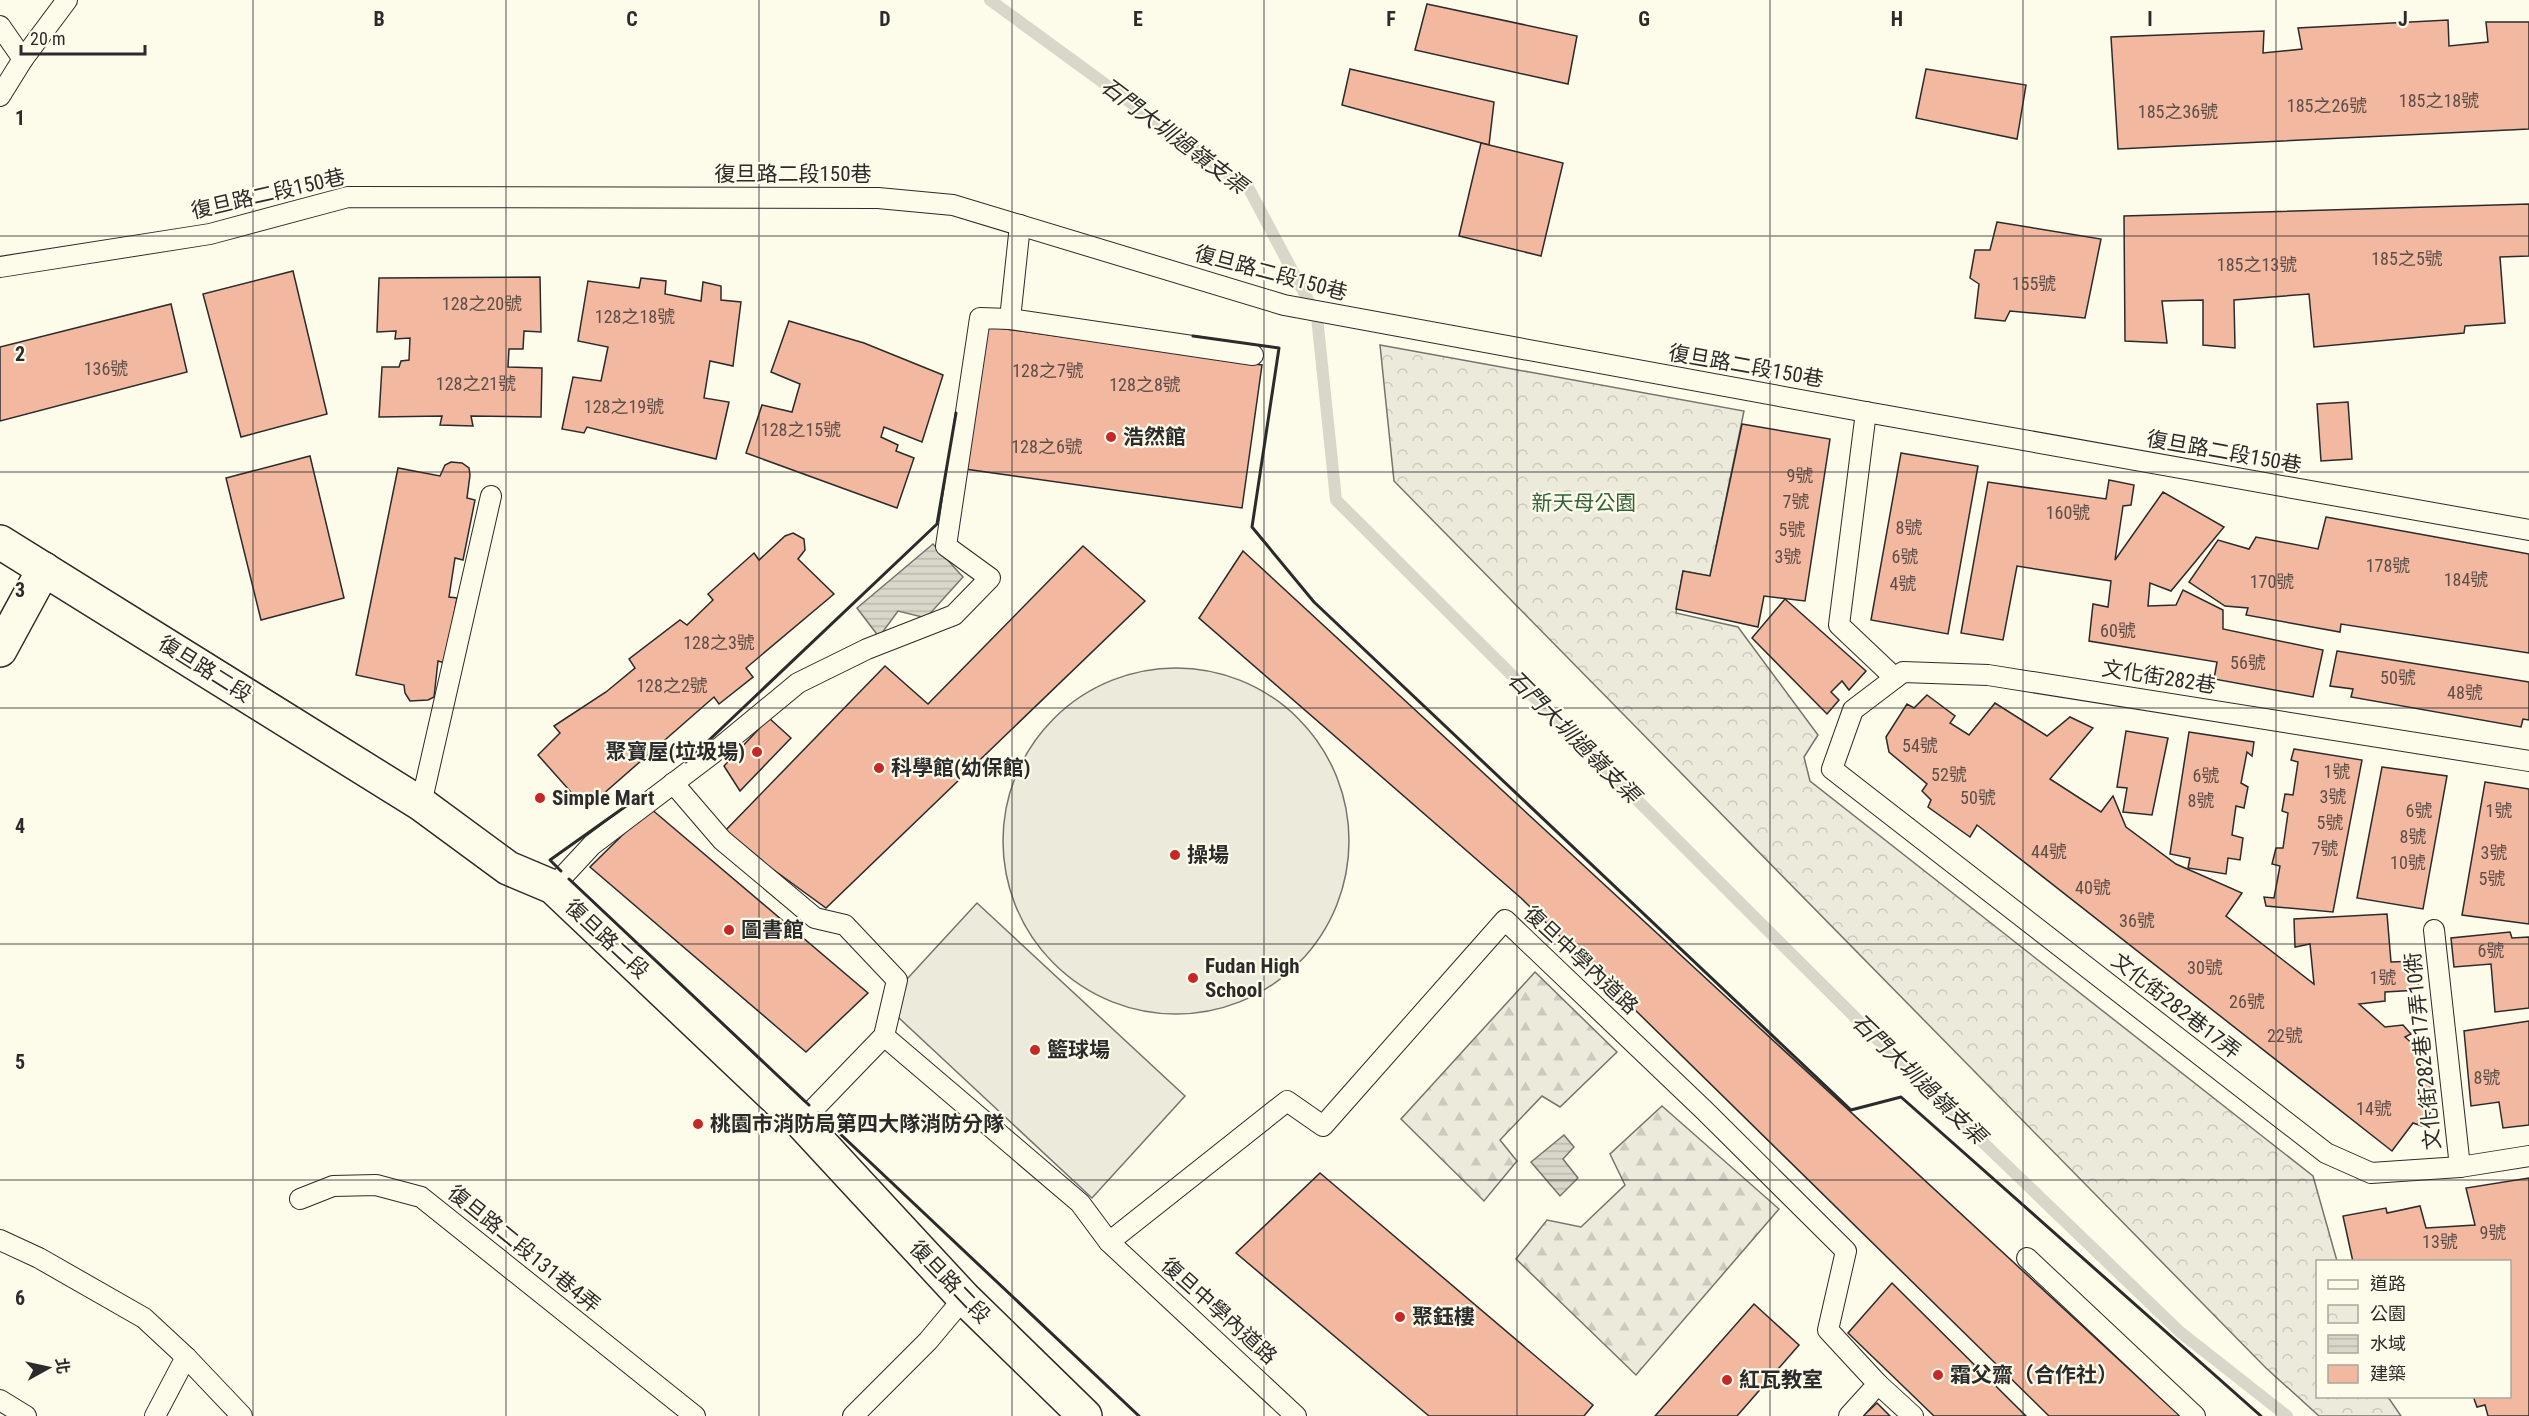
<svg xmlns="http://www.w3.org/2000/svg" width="2529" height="1416" viewBox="0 0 2529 1416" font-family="'Roboto Condensed','Noto Sans TC',sans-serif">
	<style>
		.grass { fill: #ecebdb; stroke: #74746e; stroke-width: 1.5 }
		.forest { fill: url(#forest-firs); stroke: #74746e; stroke-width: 1.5 }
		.park { fill: url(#park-crowns); stroke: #74746e; stroke-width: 1.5 }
		.water { fill: url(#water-rules); stroke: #74746e; stroke-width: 1.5 }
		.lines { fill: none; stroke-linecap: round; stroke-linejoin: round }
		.stream { stroke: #d8d7c9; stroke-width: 12 }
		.building { fill: #f2b8a0; stroke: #2b2b2b; stroke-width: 1.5 }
		.lane-casing { stroke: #2b2b2b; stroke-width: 22 }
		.street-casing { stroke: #2b2b2b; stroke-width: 36 }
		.secondary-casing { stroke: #2b2b2b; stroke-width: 36 }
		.lane { stroke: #fdfbea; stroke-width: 20 }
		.street { stroke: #fdfbea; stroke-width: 33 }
		.secondary { stroke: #fdfbea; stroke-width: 33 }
		.wall { stroke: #2b2b2b; stroke-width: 3 }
		.grid { fill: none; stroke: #2b2b2b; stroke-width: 1.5; stroke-opacity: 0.55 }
		.poi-dot { fill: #c62828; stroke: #fdfbea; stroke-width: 2 }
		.labels { text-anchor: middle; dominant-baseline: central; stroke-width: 4.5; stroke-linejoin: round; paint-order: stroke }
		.number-label { font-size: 18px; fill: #5d4e48 }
		.street-label { font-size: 21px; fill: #2b2b2b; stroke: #fdfbea }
		.poi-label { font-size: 21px; font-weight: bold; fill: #2b2b2b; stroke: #fdfbea; text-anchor: start }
		.park-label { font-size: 21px; fill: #34623c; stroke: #fdfbea }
		.water-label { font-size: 22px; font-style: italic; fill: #2b2b2b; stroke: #fdfbea }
		.grid-label { font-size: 20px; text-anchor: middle; font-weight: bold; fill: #2b2b2b; stroke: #fdfbea; stroke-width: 4.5; stroke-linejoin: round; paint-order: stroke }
	</style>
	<defs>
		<pattern id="forest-firs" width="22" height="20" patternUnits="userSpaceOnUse" patternTransform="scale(1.5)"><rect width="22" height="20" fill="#ecebdb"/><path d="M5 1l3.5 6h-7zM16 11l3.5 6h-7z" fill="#cbcabc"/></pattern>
		<pattern id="park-crowns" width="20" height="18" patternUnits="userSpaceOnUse" patternTransform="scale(1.5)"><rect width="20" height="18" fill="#ecebdb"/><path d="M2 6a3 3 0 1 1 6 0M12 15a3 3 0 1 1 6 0" fill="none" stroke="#cbcabc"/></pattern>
		<pattern id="water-rules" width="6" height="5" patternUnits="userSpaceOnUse" patternTransform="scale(1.5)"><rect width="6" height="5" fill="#d8d7c9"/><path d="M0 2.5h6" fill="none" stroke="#bab9ad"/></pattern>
	</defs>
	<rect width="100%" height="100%" fill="#fdfbea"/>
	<g class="grass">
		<circle cx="1176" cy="841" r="173"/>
		<path d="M977 903 1185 1096 1092 1198 884 1004Z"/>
	</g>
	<g class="forest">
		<path d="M1535 972 1617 1052 1560 1107 1542 1096 1500 1140 1517 1161 1484 1201 1401 1119Z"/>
		<path d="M1662 1106 1779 1209 1636 1375 1516 1259 1547 1220 1581 1227 1625 1185 1610 1154Z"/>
	</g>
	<path class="park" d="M1380 345 1744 411 1710 576 1683 571 1676 613 1738 627 1818 735 1804 757 1810 781 2313 1176 2337 1261 2318 1262V1396L2388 1397 2401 1416H2319L2266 1368 1394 481Z"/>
	<g class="water">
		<path d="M933 544 963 577 926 618 898 611 879 637 857 608Z"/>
		<path d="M1564 1135 1574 1147 1563 1159 1578 1178 1560 1196 1531 1162Z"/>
	</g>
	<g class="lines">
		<path class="stream" d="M990 0 1249 189 1317 317 1336 500 1915 1077 2180 1332 2287 1416"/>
	</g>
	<g class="building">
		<path d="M1427 4 1577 36 1568 84 1415 50Z"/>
		<path d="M2448 20 2449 46 2488 42 2486 22H2529V129L2118 149 2111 37 2264 31 2263 53 2302 49 2298 28Z"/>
		<path d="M1350 69 1494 102 1489 145 1342 105Z"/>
		<path d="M1926 69 2026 85 2017 139 1916 118Z"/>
		<path d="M1481 143 1563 163 1541 256 1459 236Z"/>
		<path d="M2529 204V256L2500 257 2505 323 2465 326 2464 333 2314 347 2309 294 2234 300 2235 348 2203 345V300L2162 301 2167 343 2125 341 2124 216Z"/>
		<path d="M1997 222 2101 239 2085 318 2010 311 2005 321 1975 318 1979 284 1970 278 1975 250H1990Z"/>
		<path d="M293 271 327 414 241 437 203 294Z"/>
		<path d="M540 277 541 332 524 331 523 349H509L508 367 542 368 541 417 471 416 473 426 440 425 442 416 379 417 382 367H399L401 361 409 360 410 338 395 339 396 331 377 332 379 278Z"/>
		<path d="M641 278 666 281 665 294 701 301 703 282 721 286V300L741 302 733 366 710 361 704 398 729 402 716 459 587 427 584 433 562 429 573 377 601 381 608 347 578 341 588 281 639 288Z"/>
		<path d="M171 304 187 372 0 421V347Z"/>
		<path d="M789 321 864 343 943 375 922 442 884 427 881 437 898 445 896 451 914 458 897 508 746 453 762 405 792 412 800 384 771 372Z"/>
		<path d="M985 326 1262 365 1242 508 965 469Z"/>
		<path d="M2348 402 2352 459 2321 461 2317 404Z"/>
		<path d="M1742 424 1830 439 1805 601 1764 596 1758 627 1676 609 1683 571 1710 576Z"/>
		<path d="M1901 453 1978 466 1948 634 1871 620Z"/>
		<path d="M310 456 344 598 261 620 226 478Z"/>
		<path d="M451 462 462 463 469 468 470 475 467 498 475 500 463 560 455 558 449 597 457 598 445 663 438 661 434 697 428 700 410 701 405 693 404 685 356 675 398 468 440 476 445 465Z"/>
		<path d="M2109 480 2134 485 2131 505 2123 506 2115 560 2163 492 2224 527 2171 591 2150 583 2148 606 2176 605 2183 590 2223 610V629L2323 650 2313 697 2214 679 2217 662 2089 641 2093 604 2108 607 2111 581 2017 566 2003 640 1961 633 1988 482 2106 499Z"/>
		<path d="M2326 517 2529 554V653L2341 624 2340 632 2246 615 2248 608 2225 606 2189 582 2218 540 2249 549 2256 537 2318 549Z"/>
		<path d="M793 533 804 539 805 550 798 559 834 594 746 668 753 677 719 704 714 697 586 809 538 755 560 733 554 726 606 692 635 668 629 659 680 620 687 625 713 600 708 594 754 553 759 560 785 536Z"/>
		<path d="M1083 546 1145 601 826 908 723 833 885 666 928 704Z"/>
		<path d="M1243 551 2180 1416H2049L1521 898 1199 618Z"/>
		<path d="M1785 599 1866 671 1849 690 1842 681 1831 692 1839 700 1827 714 1752 638Z"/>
		<path d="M2337 651 2529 682V720L2523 719 2521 727 2351 697 2353 689 2330 686Z"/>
		<path d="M1927 695 1955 716 1950 723 1969 735 1995 703 2047 736 2070 717 2093 728 2050 779 2101 812 2113 796 2126 827 2176 864 2242 893 2226 916 2314 984 2310 944 2295 947 2294 919 2387 914 2391 962 2416 961 2419 990 2385 992V1001L2359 1004 2385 1027 2403 1025 2411 1034 2405 1037 2427 1057 2417 1072 2432 1085 2423 1097 2434 1107 2422 1126 2413 1123 2392 1151 1977 825 1970 837 1928 807 1931 800 1922 791 1927 784 1889 752 1886 737 1907 704 1914 708Z"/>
		<path d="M769 718 791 738 740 791 724 766Z"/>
		<path d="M2126 731 2168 738 2152 815 2123 812 2127 788 2117 787Z"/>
		<path d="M2189 732 2254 742 2252 756 2247 752 2241 783 2248 787 2244 808 2236 806 2232 835 2243 838 2240 860 2228 858 2226 874 2188 868 2190 858 2170 854Z"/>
		<path d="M2294 749 2362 760 2333 912 2266 906 2264 897 2274 898 2280 866 2272 864 2276 848H2283L2288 813 2282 811 2285 794 2293 795 2298 762 2291 760Z"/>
		<path d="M2382 767 2447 776 2423 909 2357 898Z"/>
		<path d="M2485 782 2529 789V924L2462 915Z"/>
		<path d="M650 808 868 993 806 1052 590 867Z"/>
		<path d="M2510 932 2512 938 2529 937V1008L2495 1012 2491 964 2454 967 2451 938Z"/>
		<path d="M2529 1021V1125L2503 1128 2499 1102 2471 1106 2464 1031Z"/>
		<path d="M1320 1173 1593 1405 1584 1416H1429L1236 1253Z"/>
		<path d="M2529 1178V1416H2488L2485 1405 2477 1407 2473 1396H2510V1262H2353L2343 1216 2386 1208 2387 1213 2420 1206 2426 1228 2475 1225 2466 1188Z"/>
		<path d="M1892 1283 2026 1416H1934L1848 1333Z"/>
		<path d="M1754 1304 1799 1345 1737 1416H1655Z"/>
		<path d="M1877 1403 1890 1416H1863Z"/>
	</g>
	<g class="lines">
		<g class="lane-casing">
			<g id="lane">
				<path d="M0 26 23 59"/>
				<path d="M0 96 23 59 67 0"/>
				<path d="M1020 225 1010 319 1253 355"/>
				<path d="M0 267 210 234 348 197 878 198 953 205 1284 305 1866 412 2529 530"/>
				<path d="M1866 412 1839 625 1895 678"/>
				<path d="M2529 761 1988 675 1903 672 1853 710 1832 769 2326 1153 2371 1173 2460 1167 2529 1156"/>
				<path d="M673 783 722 840 815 918 845 925 897 980 884 1036 801 1122"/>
				<path d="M421 804 491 496"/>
				<path d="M553 887 592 845 712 754 798 683 867 649 954 615 990 578 946 546 980 318 1010 319"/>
				<path d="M2434 930 2460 1167"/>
				<path d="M884 1036 1080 1203 1109 1242 1296 1416"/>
				<path d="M300 1199 333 1186 376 1185 421 1197 695 1416"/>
				<path d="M0 1240 39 1258 144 1318 186 1357 242 1416"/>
				<path d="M1109 1242 1287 1101 1323 1126 1505 920 1704 1110 1846 1251 1828 1330 1878 1384 1849 1416"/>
				<path d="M2027 1258 2195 1416"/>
				<path d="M1878 1384 1913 1416"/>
				<path d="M0 1400 26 1416"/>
				<path d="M155 1416 186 1357"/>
				<path d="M853 1416 928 1341 964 1298"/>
			</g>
		</g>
		<g class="street-casing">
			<path id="street" d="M0 650 44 569"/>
		</g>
		<g class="secondary-casing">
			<path id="secondary" d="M0 542 421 804 508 868 553 887 801 1122 964 1298 1085 1416"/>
		</g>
		<use href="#lane" class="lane"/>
		<use href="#street" class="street"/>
		<use href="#secondary" class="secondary"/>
		<g class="wall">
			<path d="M1193 336 1279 348 1252 527 1314 602 1851 1110 1901 1097 2261 1416"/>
			<path d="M686 762 937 524 956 413"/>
			<path d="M561 871 550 860 643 794"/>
			<path d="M569 879 809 1105"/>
			<path d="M818 1113 1139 1416"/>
		</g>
	</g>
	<path class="grid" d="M253 0V1416M506 0V1416M759 0V1416M1012 0V1416M1264 0V1416M1517 0V1416M1770 0V1416M2023 0V1416M2276 0V1416M0 236H2529M0 472H2529M0 708H2529M0 944H2529M0 1180H2529"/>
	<g class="poi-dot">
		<circle cx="1111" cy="437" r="6"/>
		<circle cx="757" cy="752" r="6"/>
		<circle cx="879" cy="768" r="6"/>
		<circle cx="540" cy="798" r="6"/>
		<circle cx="1175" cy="855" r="6"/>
		<circle cx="729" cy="930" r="6"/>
		<circle cx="1193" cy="978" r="6"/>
		<circle cx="1035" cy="1050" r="6"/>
		<circle cx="698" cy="1124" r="6"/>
		<circle cx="1400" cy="1317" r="6"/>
		<circle cx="1938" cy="1375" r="6"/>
		<circle cx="1727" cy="1380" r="6"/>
	</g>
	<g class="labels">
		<g class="number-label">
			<text x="2439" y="100">185之18號</text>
			<text x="2327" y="105">185之26號</text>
			<text x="2178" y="111">185之36號</text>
			<text x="2407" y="258">185之5號</text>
			<text x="2257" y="264">185之13號</text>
			<text x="2034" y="283">155號</text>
			<text x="482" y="303">128之20號</text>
			<text x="635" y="316">128之18號</text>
			<text x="106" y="368">136號</text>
			<text x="1048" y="370">128之7號</text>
			<text x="476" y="383">128之21號</text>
			<text x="1145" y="384">128之8號</text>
			<text x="624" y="406">128之19號</text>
			<text x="801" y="429">128之15號</text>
			<text x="1047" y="446">128之6號</text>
			<text x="1800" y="475">9號</text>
			<text x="1796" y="501">7號</text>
			<text x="2068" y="512">160號</text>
			<text x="1909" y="527">8號</text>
			<text x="1792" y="529">5號</text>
			<text x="1788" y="556">3號</text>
			<text x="1905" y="556">6號</text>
			<text x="2388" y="565">178號</text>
			<text x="2466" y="579">184號</text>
			<text x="2272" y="581">170號</text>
			<text x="1903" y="583">4號</text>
			<text x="2118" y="630">60號</text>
			<text x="719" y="642">128之3號</text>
			<text x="2248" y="662">56號</text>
			<text x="2398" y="677">50號</text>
			<text x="672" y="685">128之2號</text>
			<text x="2465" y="692">48號</text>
			<text x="1920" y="745">54號</text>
			<text x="2337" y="771">1號</text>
			<text x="1949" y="774">52號</text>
			<text x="2206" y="775">6號</text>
			<text x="2333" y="796">3號</text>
			<text x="1978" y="797">50號</text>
			<text x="2201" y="800">8號</text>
			<text x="2419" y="810">6號</text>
			<text x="2499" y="810">1號</text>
			<text x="2330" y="822">5號</text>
			<text x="2413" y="836">8號</text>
			<text x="2325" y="848">7號</text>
			<text x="2049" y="851">44號</text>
			<text x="2494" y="852">3號</text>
			<text x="2408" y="862">10號</text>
			<text x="2492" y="878">5號</text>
			<text x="2093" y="887">40號</text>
			<text x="2137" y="920">36號</text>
			<text x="2491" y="950">6號</text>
			<text x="2205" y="967">30號</text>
			<text x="2383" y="977">1號</text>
			<text x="2247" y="1001">26號</text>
			<text x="2285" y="1035">22號</text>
			<text x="2487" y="1077">8號</text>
			<text x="2374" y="1108">14號</text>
			<text x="2493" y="1232">9號</text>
			<text x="2440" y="1241">13號</text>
		</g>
		<g class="street-label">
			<text x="793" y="174">復旦路二段150巷</text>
			<text transform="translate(268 194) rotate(-13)">復旦路二段150巷</text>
			<text transform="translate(1271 273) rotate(15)">復旦路二段150巷</text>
			<text transform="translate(1746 366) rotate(10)">復旦路二段150巷</text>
			<text transform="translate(2224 452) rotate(10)">復旦路二段150巷</text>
			<text transform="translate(205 669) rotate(32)">復旦路二段</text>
			<text transform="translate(2159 677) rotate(9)">文化街282巷</text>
			<text transform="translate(607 939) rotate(43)">復旦路二段</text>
			<text transform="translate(1581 960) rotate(43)">復旦中學內道路</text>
			<text transform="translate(2176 1006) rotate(38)">文化街282巷17弄</text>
			<text transform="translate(2423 1051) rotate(-96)">文化街282巷17弄10衖</text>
			<text transform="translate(524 1249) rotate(39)">復旦路二段131巷4弄</text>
			<text transform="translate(950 1282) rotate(46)">復旦路二段</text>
			<text transform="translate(1219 1311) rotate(42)">復旦中學內道路</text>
		</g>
		<g class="poi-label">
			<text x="1123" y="437">浩然館</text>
			<text x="745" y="752" text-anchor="end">聚寶屋(垃圾場)</text>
			<text x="891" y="768">科學館(幼保館)</text>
			<text x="552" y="798">Simple Mart</text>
			<text x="1187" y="855">操場</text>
			<text x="741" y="930">圖書館</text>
			<text x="1205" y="966">Fudan High<tspan x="1205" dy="24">School</tspan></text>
			<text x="1047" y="1050">籃球場</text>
			<text x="710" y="1124">桃園市消防局第四大隊消防分隊</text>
			<text x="1412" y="1317">聚鈺樓</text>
			<text x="1950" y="1375">霜父齋（合作社）</text>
			<text x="1739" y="1380">紅瓦教室</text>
		</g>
		<g class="park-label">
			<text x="1584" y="503">新天母公園</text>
		</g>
		<g class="water-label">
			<text transform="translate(1174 136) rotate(37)">石門大圳過嶺支渠</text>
			<text transform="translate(1574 737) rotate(45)">石門大圳過嶺支渠</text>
			<text transform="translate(1919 1079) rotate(44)">石門大圳過嶺支渠</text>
		</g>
	</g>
	<g class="grid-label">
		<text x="379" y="26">B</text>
		<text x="632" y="26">C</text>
		<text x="885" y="26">D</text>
		<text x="1138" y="26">E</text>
		<text x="1391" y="26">F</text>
		<text x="1644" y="26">G</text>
		<text x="1897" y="26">H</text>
		<text x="2150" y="26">I</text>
		<text x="2403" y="26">J</text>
		<text x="20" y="125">1</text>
		<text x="20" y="361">2</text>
		<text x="20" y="597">3</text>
		<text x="20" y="833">4</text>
		<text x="20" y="1069">5</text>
		<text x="20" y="1305">6</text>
	</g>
	<rect x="2316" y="1260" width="195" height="138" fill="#fdfbea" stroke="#a9a89e" stroke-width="1.5"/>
	<rect x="2328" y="1280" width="30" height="9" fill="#fdfbea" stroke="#a9a89e" stroke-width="1.5"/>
	<text x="2370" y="1290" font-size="18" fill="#2b2b2b">道路</text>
	<rect x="2328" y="1305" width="30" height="18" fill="url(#park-crowns)" stroke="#a9a89e" stroke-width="1.5"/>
	<text x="2370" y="1320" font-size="18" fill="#2b2b2b">公園</text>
	<rect x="2328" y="1335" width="30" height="18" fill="url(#water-rules)" stroke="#a9a89e" stroke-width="1.5"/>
	<text x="2370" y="1350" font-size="18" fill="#2b2b2b">水域</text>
	<rect x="2328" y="1365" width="30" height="18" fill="#f2b8a0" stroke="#a9a89e" stroke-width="1.5"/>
	<text x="2370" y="1380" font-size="18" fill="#2b2b2b">建築</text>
	<g transform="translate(48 1368) rotate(82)" stroke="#fdfbea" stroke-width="4.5" paint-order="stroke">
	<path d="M0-4.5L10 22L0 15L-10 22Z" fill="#2b2b2b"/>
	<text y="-9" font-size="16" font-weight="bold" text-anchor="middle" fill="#2b2b2b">北</text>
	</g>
	<path d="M21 45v9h124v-9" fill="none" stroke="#2b2b2b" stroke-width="3"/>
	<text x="30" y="45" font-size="18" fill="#2b2b2b" stroke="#fdfbea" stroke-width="4.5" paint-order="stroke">20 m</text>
</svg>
